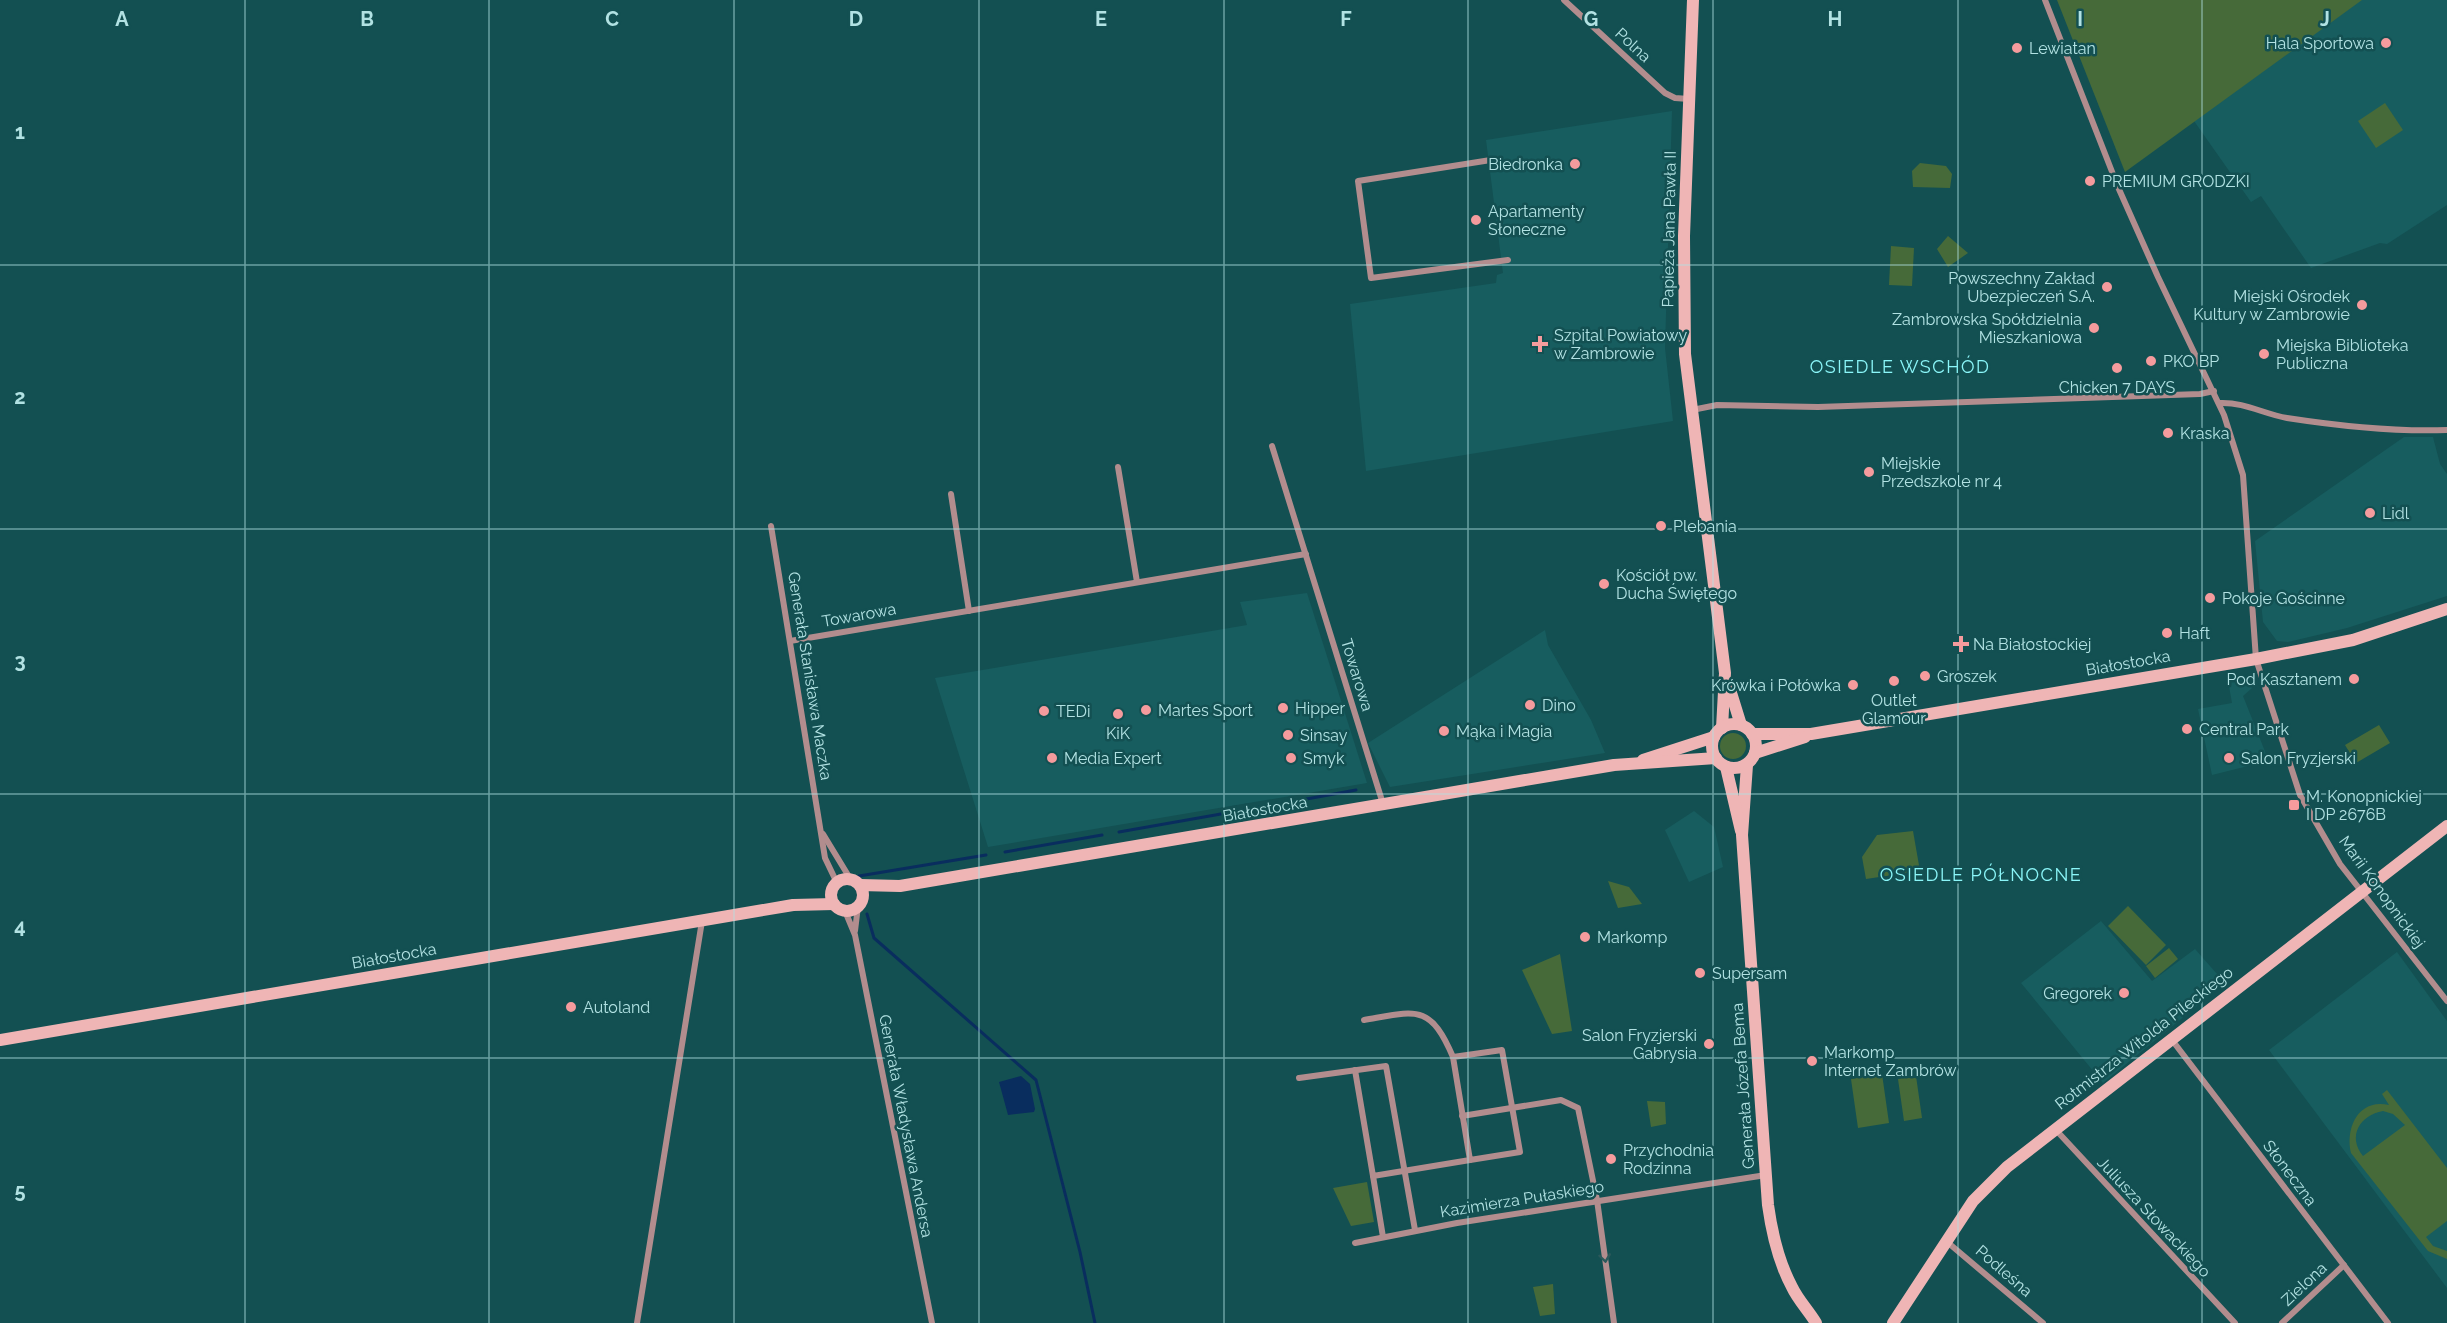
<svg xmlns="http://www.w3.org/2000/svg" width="2447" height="1323" viewBox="0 0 2447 1323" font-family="Raleway,sans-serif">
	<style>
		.built { fill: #175d5f }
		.green { fill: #466a39; fill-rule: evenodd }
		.water { fill: #092d5e }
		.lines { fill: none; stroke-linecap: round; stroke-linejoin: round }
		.stream { stroke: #092d5e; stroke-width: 3 }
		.street { stroke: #b28d8e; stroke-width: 6 }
		.secondary { stroke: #efb5b5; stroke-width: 12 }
		.oneway { stroke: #2b595b }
		.grid { fill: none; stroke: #b2e2e3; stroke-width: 1.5; stroke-opacity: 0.55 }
		.poi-dot { fill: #f59b9d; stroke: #135052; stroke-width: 2 }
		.labels { text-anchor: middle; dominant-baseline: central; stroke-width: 5; stroke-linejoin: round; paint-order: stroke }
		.poi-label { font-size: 16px; fill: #b2e2e3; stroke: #135052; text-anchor: start }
		.street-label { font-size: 16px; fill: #b2e2e3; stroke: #135052 }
		.neighbourhood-label { font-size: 18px; letter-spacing: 1.5px; fill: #8bf6f9; stroke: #135052 }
		.grid-label { font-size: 20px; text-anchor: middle; font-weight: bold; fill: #b2e2e3; stroke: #135052; stroke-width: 5; stroke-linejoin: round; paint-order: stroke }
	</style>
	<rect width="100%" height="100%" fill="#135052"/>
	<g class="built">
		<path d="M2361 0H2447V205L2387 244 2380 243 2311 268 2261 196 2251 202 2194 121Z"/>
		<path d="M1672 111 1665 348 1673 421 1366 471 1350 304 1496 283 1497 275 1503 273 1486 140Z"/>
		<path d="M2404 437H2433L2440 464 2447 474V596L2347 628 2288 642 2277 641 2263 622 2255 541Z"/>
		<path d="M1307 593 1367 783 988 847 935 678 1247 625 1240 602Z"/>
		<path d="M1545 630 1548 645 1591 720 1605 753 1390 787 1368 743Z"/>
		<path d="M2227 675 2236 676 2248 682 2252 688 2243 696 2266 754 2256 764 2212 775 2198 709 2232 703Z"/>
		<path d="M1694 811 1714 827 1723 867 1689 882 1665 830Z"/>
		<path d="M2101 921 2152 981 2195 949 2225 983 2103 1083 2021 983Z"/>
		<path d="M2397 952 2447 1021V1288L2269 1050Z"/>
	</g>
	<g class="green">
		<path d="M2057 0H2362L2125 172Z"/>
		<path d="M2385 103 2403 130 2376 148 2358 121Z"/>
		<path d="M1920 163 1946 166 1952 174 1950 188 1913 187 1912 171Z"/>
		<path d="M1948 236 1968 253 1948 267 1937 249Z"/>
		<path d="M1891 246 1914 248 1912 286 1889 285Z"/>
		<path d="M2379 725 2390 743 2356 763 2345 745Z"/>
		<circle cx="1733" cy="746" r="13"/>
		<path d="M1913 831 1920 871 1866 879 1862 857 1877 835Z"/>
		<path d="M1608 881 1629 887 1642 904 1618 908Z"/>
		<path d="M2128 906 2166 945 2146 965 2108 926Z"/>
		<path d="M2169 948 2178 959 2155 978 2146 966Z"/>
		<path d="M1560 954 1572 1031 1552 1034 1522 970Z"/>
		<path d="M1882 1074 1889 1123 1858 1128 1851 1079Z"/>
		<path d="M1916 1076 1922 1118 1904 1121 1898 1079Z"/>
		<path d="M2387 1090 2447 1168V1221L2426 1237 2433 1246 2447 1251V1259L2428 1251 2351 1153C2345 1127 2359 1098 2389 1105L2382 1094ZM2383 1111 2393 1114 2405 1125 2363 1156C2347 1136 2360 1115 2383 1111Z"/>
		<path d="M1647 1101 1665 1102 1666 1124 1651 1127Z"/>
		<path d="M1367 1182 1374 1222 1351 1226 1333 1188Z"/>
		<path d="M1553 1284 1555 1314 1540 1316 1533 1287Z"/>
	</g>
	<path class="water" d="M1021 1076 1030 1084 1035 1109 1034 1112 1008 1115 999 1082Z"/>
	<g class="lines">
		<g class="stream">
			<path d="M1290 802 1356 790"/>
			<path d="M1119 832 1272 805"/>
			<path d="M1005 852 1102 835"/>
			<path d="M859 876 986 855"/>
			<path d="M867 914 874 938 1036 1080 1080 1252 1095 1323"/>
		</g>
		<g class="street">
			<path d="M1564 0 1665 93 1675 98 1689 99"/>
			<path d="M2045 0 2118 187 2158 277 2224 415 2243 475 2256 659 2300 795 2340 864 2447 1001"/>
			<path d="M1497 159 1358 181 1371 278 1508 260"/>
			<path d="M2220 403C2244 402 2264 414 2287 418 2339 426 2395 432 2447 430"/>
			<path d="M1692 410 1717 405 1818 407 2200 394 2214 391"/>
			<path d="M1272 446 1383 804"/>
			<path d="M1118 467 1137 582"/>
			<path d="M951 494 969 611"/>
			<path d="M771 526 825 858 837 883"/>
			<path d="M790 641 1306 554"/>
			<path d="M823 834 851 880"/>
			<path d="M845 911 855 935 932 1323"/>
			<path d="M855 931 858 906"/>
			<path d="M1364 1020C1416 1011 1430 1003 1453 1057"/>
			<path d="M2172 1040 2388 1323"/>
			<path d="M1502 1050 1520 1152 1470 1160 1453 1057Z"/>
			<path d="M1355 1070 1373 1176 1470 1160"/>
			<path d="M1299 1078 1386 1066 1415 1230"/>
			<path d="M1462 1116 1561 1100 1578 1108 1597 1200 1614 1323"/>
			<path d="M2055 1129 2235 1323"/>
			<path d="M1373 1176 1383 1237"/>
			<path d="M1946 1241 2043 1323"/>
			<path d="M1355 1243 1457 1223 1766 1175"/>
			<path d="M637 1323 702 921"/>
			<path d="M2282 1323 2344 1265"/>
		</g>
		<g class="secondary">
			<path d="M1693 0 1684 236 1685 354 1725 673 1722 728"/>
			<path d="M1728 683 1741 725"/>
			<circle cx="1734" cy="746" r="22"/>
			<path d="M1752 734H1811L2256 659 2353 640 2447 609"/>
			<path d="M1755 753 1805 737"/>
			<path d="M1643 760 1714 737"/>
			<path d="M1747 765 1742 835 1768 1205C1772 1234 1778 1261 1792 1287 1798 1300 1809 1311 1816 1323"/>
			<path d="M1726 767 1741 831"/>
			<circle cx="847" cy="895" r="16"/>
			<path d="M860 885 900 886 1614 765 1716 758"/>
			<path d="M0 1040 793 905 834 904"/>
			<path d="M1893 1323 1973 1201 2007 1167 2447 826"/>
		</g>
	</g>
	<defs><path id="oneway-chevron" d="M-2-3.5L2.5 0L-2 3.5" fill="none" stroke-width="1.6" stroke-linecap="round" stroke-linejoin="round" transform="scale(1.5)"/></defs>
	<use class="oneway" href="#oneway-chevron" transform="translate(1605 1258) rotate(82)"/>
	<path class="grid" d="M245 0V1323M489 0V1323M734 0V1323M979 0V1323M1224 0V1323M1468 0V1323M1713 0V1323M1958 0V1323M2202 0V1323M0 265H2447M0 529H2447M0 794H2447M0 1058H2447"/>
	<g class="poi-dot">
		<circle cx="2386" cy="43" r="6"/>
		<circle cx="2017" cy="48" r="6"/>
		<circle cx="1575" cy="164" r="6"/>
		<circle cx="2090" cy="181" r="6"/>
		<circle cx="1476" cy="220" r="6"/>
		<circle cx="2107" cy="287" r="6"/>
		<circle cx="2362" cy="305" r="6"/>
		<circle cx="2094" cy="328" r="6"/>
		<path d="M1537 335h6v6h6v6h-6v6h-6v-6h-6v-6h6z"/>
		<circle cx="2264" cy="354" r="6"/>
		<circle cx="2151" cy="361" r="6"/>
		<circle cx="2117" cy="368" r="6"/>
		<circle cx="2168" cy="433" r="6"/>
		<circle cx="1869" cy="472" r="6"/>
		<circle cx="2370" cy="513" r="6"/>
		<circle cx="1661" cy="526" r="6"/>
		<circle cx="1604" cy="584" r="6"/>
		<circle cx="2210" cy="598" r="6"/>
		<circle cx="2167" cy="633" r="6"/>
		<path d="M1958 635h6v6h6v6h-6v6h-6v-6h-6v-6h6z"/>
		<circle cx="1925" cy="676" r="6"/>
		<circle cx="2354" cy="679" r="6"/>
		<circle cx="1894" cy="681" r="6"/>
		<circle cx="1853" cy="685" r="6"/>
		<circle cx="1530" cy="705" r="6"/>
		<circle cx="1283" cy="708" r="6"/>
		<circle cx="1146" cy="710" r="6"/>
		<circle cx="1044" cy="711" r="6"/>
		<circle cx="1118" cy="714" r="6"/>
		<circle cx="2187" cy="729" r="6"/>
		<circle cx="1444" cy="731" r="6"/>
		<circle cx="1288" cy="735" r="6"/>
		<circle cx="1052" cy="758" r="6"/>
		<circle cx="1291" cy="758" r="6"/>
		<circle cx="2229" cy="758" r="6"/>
		<rect x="2288" y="799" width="12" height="12" rx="3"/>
		<circle cx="1585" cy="937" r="6"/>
		<circle cx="1700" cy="973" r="6"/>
		<circle cx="2124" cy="993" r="6"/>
		<circle cx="571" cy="1007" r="6"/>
		<circle cx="1709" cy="1044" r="6"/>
		<circle cx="1812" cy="1061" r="6"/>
		<circle cx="1611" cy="1159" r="6"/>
	</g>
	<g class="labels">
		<g class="poi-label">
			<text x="2374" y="43" text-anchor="end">Hala Sportowa</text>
			<text x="2029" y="48">Lewiatan</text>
			<text x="1563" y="164" text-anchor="end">Biedronka</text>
			<text x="2102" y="181">PREMIUM GRODZKI</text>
			<text x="1488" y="211">Apartamenty<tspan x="1488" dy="18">Słoneczne</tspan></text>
			<text x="2095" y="278" text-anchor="end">Powszechny Zakład<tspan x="2095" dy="18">Ubezpieczeń S.A.</tspan></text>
			<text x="2350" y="296" text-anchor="end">Miejski Ośrodek<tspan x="2350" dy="18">Kultury w Zambrowie</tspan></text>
			<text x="2082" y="319" text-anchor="end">Zambrowska Spółdzielnia<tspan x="2082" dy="18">Mieszkaniowa</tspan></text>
			<text x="1554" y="335">Szpital Powiatowy<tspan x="1554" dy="18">w Zambrowie</tspan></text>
			<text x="2276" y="345">Miejska Biblioteka<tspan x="2276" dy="18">Publiczna</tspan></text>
			<text x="2163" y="361">PKO BP</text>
			<text x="2117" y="387" text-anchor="middle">Chicken 7 DAYS</text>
			<text x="2180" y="433">Kraska</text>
			<text x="1881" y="463">Miejskie<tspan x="1881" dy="18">Przedszkole nr 4</tspan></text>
			<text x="2382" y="513">Lidl</text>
			<text x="1673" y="526">Plebania</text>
			<text x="1616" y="575">Kościół pw.<tspan x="1616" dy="18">Ducha Świętego</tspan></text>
			<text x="2222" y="598">Pokoje Gościnne</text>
			<text x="2179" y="633">Haft</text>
			<text x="1973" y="644">Na Białostockiej</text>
			<text x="1937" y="676">Groszek</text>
			<text x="2342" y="679" text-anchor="end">Pod Kasztanem</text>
			<text x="1841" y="685" text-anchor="end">Krówka i Połówka</text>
			<text x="1894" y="700" text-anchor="middle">Outlet<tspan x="1894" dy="18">Glamour</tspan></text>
			<text x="1542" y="705">Dino</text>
			<text x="1295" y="708">Hipper</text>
			<text x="1158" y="710">Martes Sport</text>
			<text x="1056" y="711">TEDi</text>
			<text x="2199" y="729">Central Park</text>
			<text x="1456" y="731">Mąka i Magia</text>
			<text x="1118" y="733" text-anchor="middle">KiK</text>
			<text x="1300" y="735">Sinsay</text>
			<text x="1064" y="758">Media Expert</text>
			<text x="1303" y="758">Smyk</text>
			<text x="2241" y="758">Salon Fryzjerski</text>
			<text x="2306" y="796">M. Konopnickiej<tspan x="2306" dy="18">I DP 2676B</tspan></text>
			<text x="1597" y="937">Markomp</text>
			<text x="1712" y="973">Supersam</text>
			<text x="2112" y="993" text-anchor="end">Gregorek</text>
			<text x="583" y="1007">Autoland</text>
			<text x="1697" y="1035" text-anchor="end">Salon Fryzjerski<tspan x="1697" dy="18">Gabrysia</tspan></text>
			<text x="1824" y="1052">Markomp<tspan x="1824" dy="18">Internet Zambrów</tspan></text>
			<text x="1623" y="1150">Przychodnia<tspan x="1623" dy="18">Rodzinna</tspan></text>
		</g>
		<g class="street-label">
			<text transform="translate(1633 45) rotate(43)">Polna</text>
			<text transform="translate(1669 229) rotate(-89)">Papieża Jana Pawła II</text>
			<text transform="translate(859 615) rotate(-10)">Towarowa</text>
			<text transform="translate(2128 663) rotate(-10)">Białostocka</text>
			<text transform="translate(1357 675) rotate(73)">Towarowa</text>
			<text transform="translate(810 676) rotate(81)">Generała Stanisława Maczka</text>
			<text transform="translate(1265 809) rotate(-10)">Białostocka</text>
			<text transform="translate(2382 892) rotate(54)">Marii Konopnickiej</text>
			<text transform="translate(394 956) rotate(-10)">Białostocka</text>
			<text transform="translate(2144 1038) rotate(-38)">Rotmistrza Witolda Pileckiego</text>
			<text transform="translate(1743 1086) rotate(-94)">Generała Józefa Bema</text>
			<text transform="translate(906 1126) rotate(79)">Generała Władysława Andersa</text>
			<text transform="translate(2290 1173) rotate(53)">Słoneczna</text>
			<text transform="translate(1522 1199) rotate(-9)">Kazimierza Pułaskiego</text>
			<text transform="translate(2154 1217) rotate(47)">Juliusza Słowackiego</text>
			<text transform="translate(2004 1271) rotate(41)">Podleśna</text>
			<text transform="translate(2304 1284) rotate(-43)">Zielona</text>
		</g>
		<g class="neighbourhood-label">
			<text x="1900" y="366">OSIEDLE WSCHÓD</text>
			<text x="1981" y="874">OSIEDLE PÓŁNOCNE</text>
		</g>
	</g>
	<g class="grid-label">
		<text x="122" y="26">A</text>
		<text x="367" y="26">B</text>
		<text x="612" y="26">C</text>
		<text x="856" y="26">D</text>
		<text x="1101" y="26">E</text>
		<text x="1346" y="26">F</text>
		<text x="1591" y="26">G</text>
		<text x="1835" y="26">H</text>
		<text x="2080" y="26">I</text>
		<text x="2325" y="26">J</text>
		<text x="20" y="139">1</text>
		<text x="20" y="404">2</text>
		<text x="20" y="668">3</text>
		<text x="20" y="933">4</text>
		<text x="20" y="1198">5</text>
	</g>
</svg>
